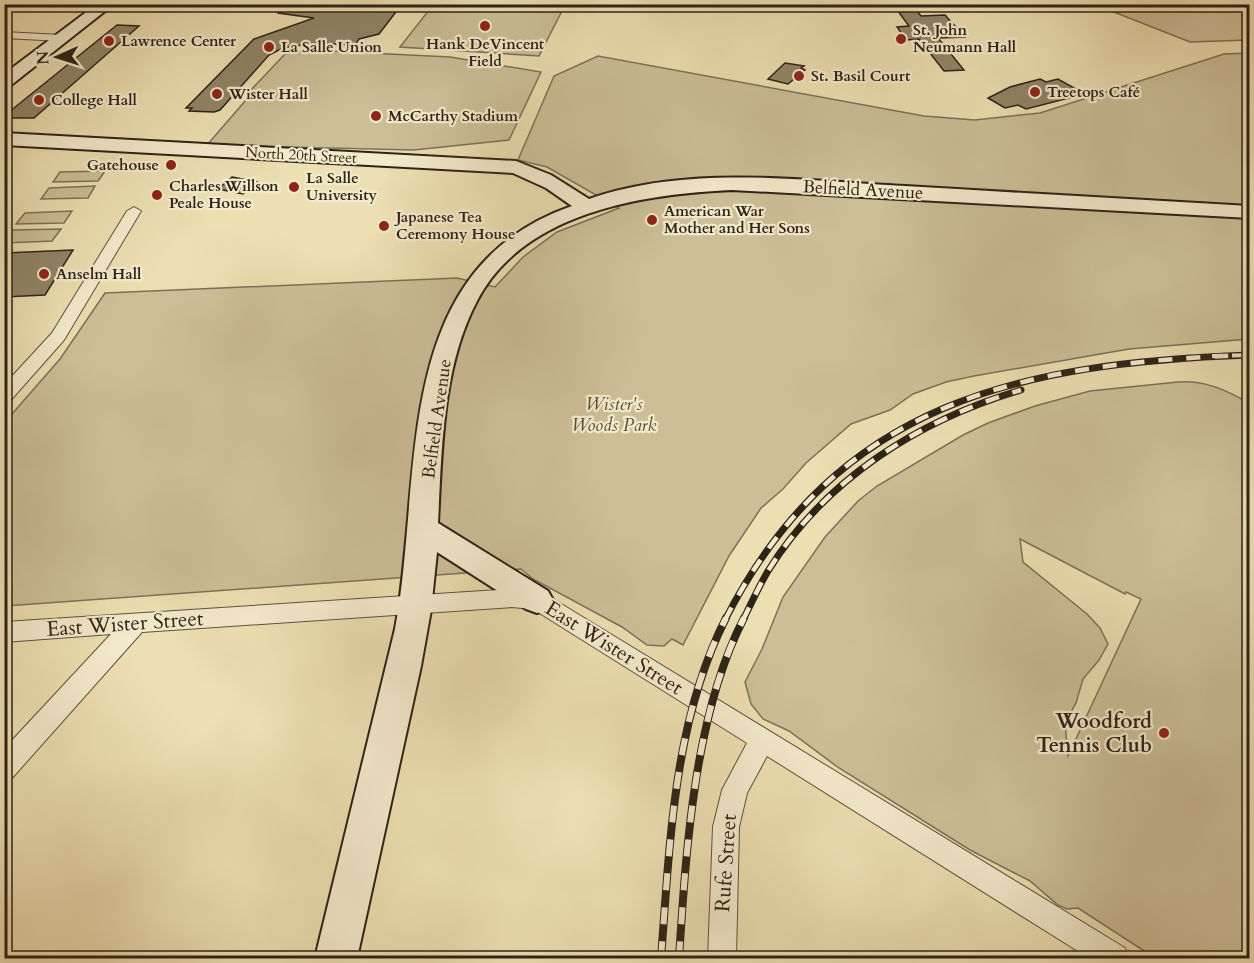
<svg xmlns="http://www.w3.org/2000/svg" width="1254" height="963" viewBox="0 0 1254 963" font-family="Cardo,serif">
	<style>
		.green { fill: #ccbf97; stroke: #7c7157; stroke-width: 1.5; fill-rule: evenodd }
		.building { fill: #908567; stroke: #2d2317; stroke-width: 1.5 }
		.lines { fill: none; stroke-linecap: round; stroke-linejoin: round }
		.street-casing { stroke: #5d523e; stroke-width: 2 }
		.secondary-casing { stroke: #2d2317; stroke-width: 4 }
		.street { fill: #f3eacc; fill-rule: evenodd }
		.secondary { fill: #f3eacc; fill-rule: evenodd }
		.rail-far2-casing { stroke: #2d2317; stroke-width: 5 }
		.rail-far1-casing { stroke: #2d2317; stroke-width: 7 }
		.rail-casing { stroke: #2d2317; stroke-width: 8 }
		.rail-far2 { stroke: #f3eacc; stroke-width: 4; stroke-dasharray: 10; stroke-linecap: butt }
		.rail-far1 { stroke: #f3eacc; stroke-width: 4.5; stroke-dasharray: 14; stroke-linecap: butt }
		.rail { stroke: #f3eacc; stroke-width: 6; stroke-dasharray: 17; stroke-linecap: butt }
		.poi-dot { fill: #8f2418; stroke: #f3eacc; stroke-width: 2 }
		.labels { text-anchor: middle; dominant-baseline: central; stroke-width: 4.5; stroke-linejoin: round; paint-order: stroke }
		.far-poi-label { font-size: 15px; font-weight: bold; fill: #2d2317; stroke: #f3eacc; text-anchor: start }
		.far-street-label { font-size: 15px; fill: #2d2317; stroke: #f3eacc }
		.street-label { font-size: 18px; fill: #2d2317; stroke: #f3eacc }
		.park-label { font-size: 18px; font-style: italic; fill: #554a37; stroke: #f3eacc }
		.near-street-label { font-size: 21px; fill: #2d2317; stroke: #f3eacc }
		.near-poi-label { font-size: 21px; font-weight: bold; fill: #2d2317; stroke: #f3eacc; text-anchor: end }
	</style>
	<rect width="100%" height="100%" fill="#ecdfb1"/>
	<filter id="stains"><feTurbulence type="fractalNoise" baseFrequency=".00333" numOctaves="4"/><feColorMatrix values="0 0 0 0 .2 0 0 0 0 .09 0 0 0 0 .02 0 0 0 .5 -.17"/></filter>
	<radialGradient id="worn" r=".72"><stop offset=".6" stop-color="#630" stop-opacity="0"/><stop offset="1" stop-color="#630" stop-opacity=".3"/></radialGradient>
	<g class="green">
		<path d="M433 5V4L565 5 539 56 400 47Z"/>
		<path d="M1096 5H1249V40L1190 42Z"/>
		<path d="M308 50 450 57 541 72 509 140 414 150 207 145 246 100 250 91 285 54Z"/>
		<path d="M1249 53V339L1129 349 974 376 946 382 913 394 890 410 851 424 806 463 783 489 761 508 729 556 683 645 672 639 664 646 647 645 622 627 533 579 521 569 5 606V422L60 359 105 293 457 278 495 287 523 257 557 232 619 208 547 167 518 160 554 76 598 56 924 116 975 120 1040 113 1224 54Z"/>
		<path d="M105 171 98 181 53 182 60 172Z"/>
		<path d="M95 186 88 198 41 199 49 188Z"/>
		<path d="M72 211 64 223 16 224 25 213Z"/>
		<path d="M61 229 52 241 5 243 12 230Z"/>
		<path d="M1178 382C1205 380 1226 390 1249 403V958H1155L1078 908 1067 909 1058 905 1030 881 970 850 839 768 789 731 763 719 751 704 745 682 762 649 783 597 825 537 858 501 877 486 963 435 988 423 1035 406 1090 391ZM1020 539 1125 594 1126 592 1141 599 1068 756 1065 723 1076 703 1083 679 1099 660 1108 644 1100 628 1087 614 1023 562Z"/>
	</g>
	<g class="building">
		<path d="M279 4H402L379 34 359 39 355 45 315 43 283 48 269 55 220 110 214 112 189 111 192 108H186L254 39 314 18 278 13Z"/>
		<path d="M913 6 921 16 945 15 965 37 938 38 964 70 944 71 919 39 906 40 897 27 909 26 895 7Z"/>
		<path d="M117 25 139 26 34 118H4V116Z"/>
		<path d="M785 63 804 66 801 68 805 70 788 84 768 79Z"/>
		<path d="M1040 79 1046 82 1058 79 1076 89 1065 92 1073 97 1026 109 1018 105 1005 108 988 98 1010 87Z"/>
		<path d="M232 177 257 182 243 194 218 189Z"/>
		<path d="M73 250 45 295 4 297V253Z"/>
	</g>
	<g class="lines">
		<g class="street-casing">
			<g id="street">
				<path d="M4 32 62 35 67 38 62 41 4 38Z"/>
				<path d="M134 207 141 211 64 340 10 401 4 403V385L52 333 127 211Z"/>
				<path d="M512 589 545 594 1125 948 1129 958H1089L767 756 747 793 739 827 736 958H708L713 827 722 790 747 743 533 609 512 607 142 632 13 777 4 780V749L111 634 4 642V622Z"/>
			</g>
		</g>
		<g class="secondary-casing">
			<g id="secondary">
				<path d="M97 4H114L10 86 4 87V74Z"/>
				<path d="M4 133 516 161 551 175 589 199C689 164 802 181 905 186 1020 193 1135 199 1250 206V218L732 190C643 194 523 212 477 301 442 367 442 449 438 523L548 591 553 600 548 609 537 613 526 609 437 552 431 610 421 666 357 958H315L395 629C424 475 388 270 572 206L546 188 513 173 4 145Z"/>
			</g>
		</g>
		<use href="#street" class="street"/>
		<use href="#secondary" class="secondary"/>
		<g class="rail-far2-casing">
			<path id="rail-far2" d="M1212 356 1250 355"/>
		</g>
		<g class="rail-far1-casing">
			<g id="rail-far1">
				<path d="M725 620C837 400 1023 363 1250 355"/>
				<path d="M743 620C751 604 759 586 768 571 825 479 919 420 1021 390"/>
			</g>
		</g>
		<g class="rail-casing">
			<g id="rail">
				<path d="M661 958C670 844 673 722 726 618"/>
				<path d="M679 958C686 851 694 714 744 618"/>
			</g>
		</g>
		<use href="#rail-far2" class="rail-far2"/>
		<use href="#rail-far1" class="rail-far1"/>
		<use href="#rail" class="rail"/>
	</g>
	<g class="poi-dot">
		<circle cx="485" cy="26" r="6"/>
		<circle cx="901" cy="39" r="6"/>
		<circle cx="109" cy="41" r="6"/>
		<circle cx="269" cy="47" r="6"/>
		<circle cx="799" cy="76" r="6"/>
		<circle cx="1035" cy="92" r="6"/>
		<circle cx="217" cy="94" r="6"/>
		<circle cx="39" cy="100" r="6"/>
		<circle cx="376" cy="116" r="6"/>
		<circle cx="171" cy="165" r="6"/>
		<circle cx="294" cy="187" r="6"/>
		<circle cx="157" cy="195" r="6"/>
		<circle cx="652" cy="220" r="6"/>
		<circle cx="384" cy="226" r="6"/>
		<circle cx="44" cy="274" r="6"/>
		<circle cx="1164" cy="733" r="6"/>
	</g>
	<g class="labels">
		<g class="far-poi-label">
			<text x="913" y="30">St. John<tspan x="913" dy="17">Neumann Hall</tspan></text>
			<text x="121" y="41">Lawrence Center</text>
			<text x="485" y="44" text-anchor="middle">Hank DeVincent<tspan x="485" dy="17">Field</tspan></text>
			<text x="281" y="47">La Salle Union</text>
			<text x="811" y="76">St. Basil Court</text>
			<text x="1047" y="92">Treetops Café</text>
			<text x="229" y="94">Wister Hall</text>
			<text x="51" y="100">College Hall</text>
			<text x="388" y="116">McCarthy Stadium</text>
			<text x="159" y="165" text-anchor="end">Gatehouse</text>
			<text x="306" y="178">La Salle<tspan x="306" dy="17">University</tspan></text>
			<text x="169" y="186">Charles Willson<tspan x="169" dy="17">Peale House</tspan></text>
			<text x="664" y="211">American War<tspan x="664" dy="17">Mother and Her Sons</tspan></text>
			<text x="396" y="217">Japanese Tea<tspan x="396" dy="17">Ceremony House</tspan></text>
			<text x="56" y="274">Anselm Hall</text>
		</g>
		<g class="far-street-label">
			<text transform="translate(301 155) rotate(3)">North 20th Street</text>
		</g>
		<g class="street-label">
			<text transform="translate(863 190) rotate(3)">Belfield Avenue</text>
			<text transform="translate(437 419) rotate(-82)">Belfield Avenue</text>
		</g>
		<g class="park-label">
			<text x="614" y="404">Wister's<tspan x="614" dy="21">Woods Park</tspan></text>
		</g>
		<g class="near-street-label">
			<text transform="translate(125 624) rotate(-4)">East Wister Street</text>
			<text transform="translate(614 648) rotate(32)">East Wister Street</text>
			<text transform="translate(726 863) rotate(-86)">Rufe Street</text>
		</g>
		<g class="near-poi-label">
			<text x="1152" y="721">Woodford<tspan x="1152" dy="24">Tennis Club</tspan></text>
		</g>
	</g>
	<rect width="1254" height="963" fill="none" stroke="#ecdfb1" stroke-width="24"/>
	<rect x="6" y="6" width="1242" height="951" fill="none" stroke="#2d2317" stroke-width="3"/>
	<rect x="12" y="12" width="1230" height="939" fill="none" stroke="#2d2317" stroke-width="1.5"/>
	<g transform="translate(57 57) rotate(267)" stroke="#f3eacc" stroke-width="4.5" paint-order="stroke">
	<path d="M0-4.5L10 22L0 15L-10 22Z" fill="#2d2317"/>
	<text y="-9" font-size="16" font-weight="bold" text-anchor="middle" fill="#2d2317">N</text>
	</g>
	<rect width="100%" height="100%" filter="url(#stains)"/>
	<rect width="100%" height="100%" fill="url(#worn)"/>
</svg>
